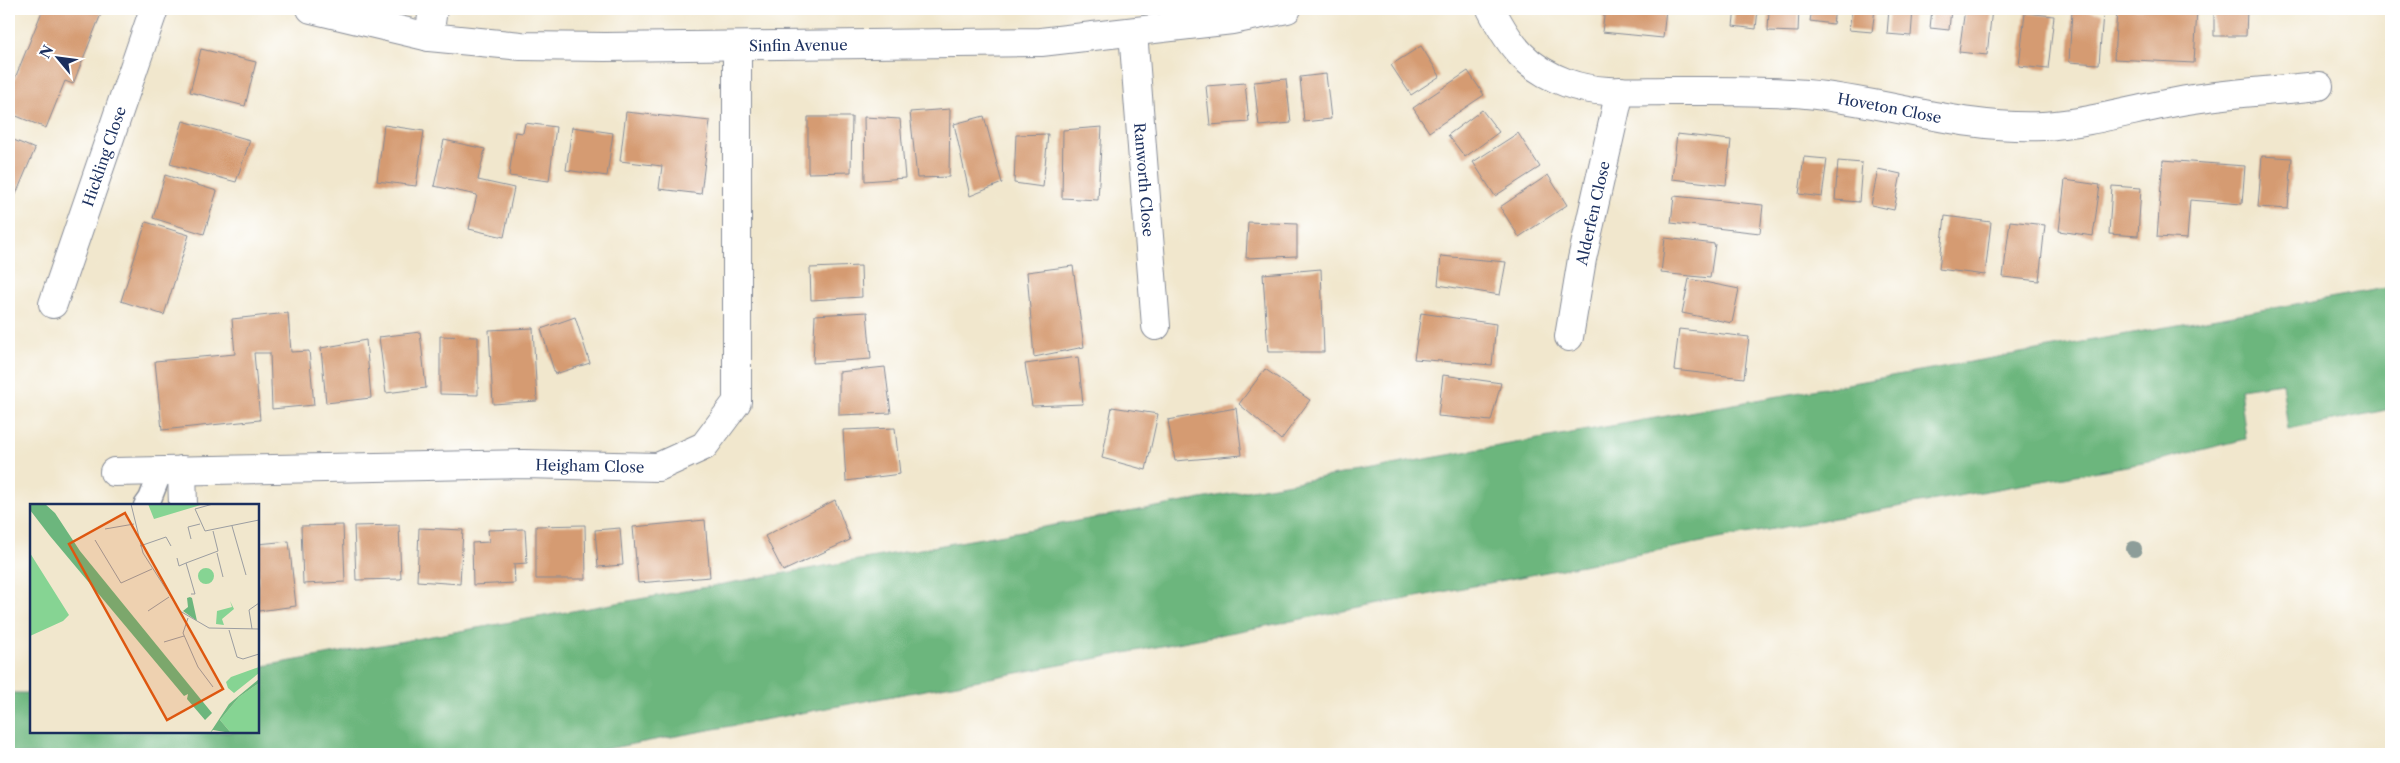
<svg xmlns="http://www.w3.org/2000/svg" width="2400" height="763" viewBox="0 0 2400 763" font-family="'Libre Caslon Text',serif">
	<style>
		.forest { fill: #6cb67d; stroke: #44726e }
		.building { fill: #d59b72 }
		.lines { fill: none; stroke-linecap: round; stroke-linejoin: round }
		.lane-casing { stroke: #868b96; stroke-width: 25 }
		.street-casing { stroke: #868b96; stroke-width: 30 }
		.secondary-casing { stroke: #868b96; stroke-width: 30 }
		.lane { stroke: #fff; stroke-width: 22 }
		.street { stroke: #fff; stroke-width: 28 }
		.secondary { stroke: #fff; stroke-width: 28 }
		.tree { fill: #8d9d99 }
		.labels { text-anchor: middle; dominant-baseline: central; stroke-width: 4.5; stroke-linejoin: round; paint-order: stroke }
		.street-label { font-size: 15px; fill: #1b2f5e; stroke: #fff }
		.inset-road { fill: none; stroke: #9b9da1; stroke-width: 1 }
		.view { fill: #de5710; fill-opacity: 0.15; stroke: #de5710; stroke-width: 2.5 }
		.inset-edge { fill: none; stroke: #1b2f5e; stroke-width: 2.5 }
	</style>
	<rect width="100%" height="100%" fill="#fff"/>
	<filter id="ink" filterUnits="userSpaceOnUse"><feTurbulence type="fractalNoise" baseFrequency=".02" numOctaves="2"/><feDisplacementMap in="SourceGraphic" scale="10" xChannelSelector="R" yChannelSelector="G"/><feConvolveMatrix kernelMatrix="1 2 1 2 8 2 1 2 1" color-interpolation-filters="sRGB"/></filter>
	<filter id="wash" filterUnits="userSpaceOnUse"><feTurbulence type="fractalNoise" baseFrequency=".0096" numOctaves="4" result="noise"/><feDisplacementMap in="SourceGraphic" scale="20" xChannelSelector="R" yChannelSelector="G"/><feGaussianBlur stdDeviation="1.12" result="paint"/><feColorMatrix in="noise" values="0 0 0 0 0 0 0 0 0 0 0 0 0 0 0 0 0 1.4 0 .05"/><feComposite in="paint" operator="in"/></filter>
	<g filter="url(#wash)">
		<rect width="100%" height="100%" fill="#f1e7cd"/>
		<path class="forest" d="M2391 287V409L2288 430 2282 383 2240 389 2246 439 2160 460 1723 538 1120 654 579 754H9V693H31V732H258V667Z"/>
		<g id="blocks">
			<g class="building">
				<path d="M43 9H103L73 84 65 81 46 128 9 113V93Z"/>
				<path d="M1605 9H1666L1663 38 1602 32Z"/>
				<path d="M1735 9H1758L1756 29 1733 26Z"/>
				<path d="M1769 9H1799L1798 32 1768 31Z"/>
				<path d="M1812 9H1835L1833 24 1810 21Z"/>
				<path d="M1852 9H1875L1872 32 1849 30Z"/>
				<path d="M1889 9H1913L1911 36 1887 34Z"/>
				<path d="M1932 9H1951L1949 30 1930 28Z"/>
				<path d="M1965 9H1992L1987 55 1959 52Z"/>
				<path d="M2117 9H2197L2194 63 2114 59Z"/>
				<path d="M2214 9H2247L2246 36H2214Z"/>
				<path d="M2072 11 2103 13 2099 64 2069 62Z"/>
				<path d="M2025 13 2054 16 2048 69 2019 66Z"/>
				<path d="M1421 46 1440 76 1411 95 1391 65Z"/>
				<path d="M201 49 256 62 245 106 190 92Z"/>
				<path d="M1468 71 1484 95 1429 132 1413 108Z"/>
				<path d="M1326 74 1331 119 1304 122 1300 77Z"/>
				<path d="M1286 79 1291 123 1259 126 1254 82Z"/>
				<path d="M1245 83 1249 122 1210 125 1206 86Z"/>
				<path d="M950 109 949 177 917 178 910 112Z"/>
				<path d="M1482 110 1499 132 1465 157 1448 135Z"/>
				<path d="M626 112 710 121 701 194 659 189 662 166 620 161Z"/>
				<path d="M984 116 1002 183 970 196 954 124Z"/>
				<path d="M808 117H852L851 172 808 173Z"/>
				<path d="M864 117 900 119 905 178 865 181Z"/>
				<path d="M183 121 250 140 236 182 170 164Z"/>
				<path d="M525 123 556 127 549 181 509 176 515 132 523 133Z"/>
				<path d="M384 125 424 131 416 186 377 181Z"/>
				<path d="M572 127 613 133 607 176 566 170Z"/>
				<path d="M1102 127 1098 200 1062 198 1063 130Z"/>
				<path d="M1518 133 1540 167 1495 196 1473 162Z"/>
				<path d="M1048 134 1043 187 1014 183 1016 135Z"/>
				<path d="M1677 134 1731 140 1726 185 1672 179Z"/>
				<path d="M9 138 35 149 9 211Z"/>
				<path d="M444 140 485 149 478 180 514 188 504 237 469 229 477 195 434 186Z"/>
				<path d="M2262 156 2292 158 2288 209 2258 207Z"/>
				<path d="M1804 157 1827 159 1822 197 1799 194Z"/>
				<path d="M2163 160 2245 166 2242 204 2190 200 2187 239 2157 237Z"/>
				<path d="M1838 161 1862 163 1859 202 1835 200Z"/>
				<path d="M1878 169 1901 174 1894 210 1871 205Z"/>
				<path d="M165 175 217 191 204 234 153 218Z"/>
				<path d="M1548 175 1567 205 1519 237 1500 207Z"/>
				<path d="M2065 180 2100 185 2093 236 2059 231Z"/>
				<path d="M2112 186 2141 188 2138 236 2109 234Z"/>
				<path d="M1674 196 1763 205 1760 233 1671 223Z"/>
				<path d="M1945 216 1991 222 1985 275 1939 269Z"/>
				<path d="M2010 221 2045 225 2039 281 2003 277Z"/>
				<path d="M146 222 189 235 164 315 121 301Z"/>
				<path d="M1248 222 1297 224V256L1246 258Z"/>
				<path d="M1665 238 1715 244 1710 278 1661 273Z"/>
				<path d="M1441 256 1506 262 1500 295 1438 285Z"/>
				<path d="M861 266 862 297 811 300 810 268Z"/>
				<path d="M1073 266 1084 347 1034 357 1027 272Z"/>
				<path d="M1321 269 1324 352H1268L1263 274Z"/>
				<path d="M1689 279 1739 289 1732 323 1682 313Z"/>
				<path d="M867 312 871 359 813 363 815 315Z"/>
				<path d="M288 313 291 352 309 351 314 405 272 409 270 353H254L260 420 162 430 155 361 235 354 232 319Z"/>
				<path d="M1421 313 1496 324 1492 365 1414 359Z"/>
				<path d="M575 317 590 363 555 374 541 329Z"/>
				<path d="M533 328 537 401 493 404 489 330Z"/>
				<path d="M1679 329 1749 337 1744 378 1674 370Z"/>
				<path d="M420 332 426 388 386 393 379 337Z"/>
				<path d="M440 336 478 337V395L440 394Z"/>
				<path d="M366 340 371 398 326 403 321 348Z"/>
				<path d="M1078 357 1083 404 1032 406 1025 364Z"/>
				<path d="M885 367 891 413 839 415V372Z"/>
				<path d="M1265 369 1310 400 1281 440 1239 404Z"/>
				<path d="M1443 375 1501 383 1491 421 1438 416Z"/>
				<path d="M1112 407 1158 414 1146 470 1102 458Z"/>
				<path d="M1236 408 1242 455 1175 461 1168 420Z"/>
				<path d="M895 428 900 474 846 481 843 430Z"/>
				<path d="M835 500 850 540 783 571 765 536Z"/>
				<path d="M705 520 710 577 638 583 633 527Z"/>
				<path d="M343 525 345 582 303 584 301 526Z"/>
				<path d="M399 525 401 579 356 580 354 526Z"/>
				<path d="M585 525 586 579H536V526Z"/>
				<path d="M419 528 463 530 460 584 417 581Z"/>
				<path d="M620 528 623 565 598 567 595 530Z"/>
				<path d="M525 529 527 563 514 564 515 583 473 585 472 543 489 542 488 530Z"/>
				<path d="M289 541 296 606 258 611V544Z"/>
			</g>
		</g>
	</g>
	<g filter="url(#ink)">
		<use href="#blocks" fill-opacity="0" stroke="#868b96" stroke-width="1"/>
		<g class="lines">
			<g class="lane-casing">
				<path id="lane" d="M145 506 150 499 161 471"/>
			</g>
			<g class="street-casing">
				<g id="street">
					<path id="s1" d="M1491 9C1510 46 1526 68 1567 83 1599 95 1637 91 1670 91 1716 91 1761 90 1806 94 1886 101 1962 130 2043 126 2089 123 2132 110 2176 102 2223 93 2272 91 2319 86"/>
					<path id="s2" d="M1133 32 1156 326"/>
					<path d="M429 37 433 9"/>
					<path id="s3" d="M53 304 154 9"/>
					<path id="s4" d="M1569 337 1582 259 1620 91"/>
					<path d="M182 470 183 506"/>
					<path id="s5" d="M114 472 523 464 658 467 704 446 737 402V47"/>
				</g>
			</g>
			<g class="secondary-casing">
				<g id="secondary">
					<path id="s6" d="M311 9 429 37 521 46 605 47 1041 42 1232 20 1287 9"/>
				</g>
			</g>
			<use href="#lane" class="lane"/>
			<use href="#street" class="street"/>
			<use href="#secondary" class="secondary"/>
		</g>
		<circle class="tree" cx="2134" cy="549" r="8"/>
	</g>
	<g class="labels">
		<g class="street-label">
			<text stroke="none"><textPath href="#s6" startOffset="491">Sinfin Avenue</textPath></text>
			<text stroke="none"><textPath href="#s1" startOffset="434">Hoveton Close</textPath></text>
			<text stroke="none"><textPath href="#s3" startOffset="156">Hickling Close</textPath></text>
			<text stroke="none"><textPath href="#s2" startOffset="148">Ranworth Close</textPath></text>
			<text stroke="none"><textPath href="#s4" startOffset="126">Alderfen Close</textPath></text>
			<text stroke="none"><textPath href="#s5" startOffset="476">Heigham Close</textPath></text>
		</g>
	</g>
	<g transform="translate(30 504)">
		<rect width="229" height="229" fill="#f1e7cd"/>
		<path d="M118 0H174L124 15ZM0 49 39 111 33 117 0 132ZM168 72a8 8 0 1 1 16 0a8 8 0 1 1-16 0ZM200 97 204 105 192 115 194 121 186 120 187 107 202 103ZM229 163V169L204 189 198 184 196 178 201 173ZM229 179V229H201L190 216 209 193Z" fill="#86d493"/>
		<path d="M0 0H15L25 9 50 47 182 209 175 216 157 195 158 190 154 192 149 186 20 32 0 6ZM160 93 162 94 167 117 153 107 158 103 157 94ZM229 175V179L209 193 190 216 201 229 183 226 180 229 199 200Z" fill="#6cb67d"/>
		<path class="inset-road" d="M101 0 113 49 150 107 179 124 229 125M183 0 165 5 175 27 229 16M202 22 216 71M75 25 104 20M161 35 158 23 170 20M65 36 91 79 122 65M110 42 136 33 141 42M187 49 193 73M147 54 149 62 156 59M161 90H165L156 59 188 47 183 27M118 107 139 93M158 114 153 129 168 163 183 183M222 125 219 106 229 99M199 126 207 153 213 155 229 150M134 138 154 132"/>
		<path class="view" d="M95 9 193 185 137 216 39 40Z"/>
		<rect width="229" height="229" class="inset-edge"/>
	</g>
	<rect width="2400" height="763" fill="none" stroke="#fff" stroke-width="30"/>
	<g transform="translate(58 58) rotate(299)" stroke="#ffffff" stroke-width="4" paint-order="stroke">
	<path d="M0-4L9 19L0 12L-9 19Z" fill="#1b2f5e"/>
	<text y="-8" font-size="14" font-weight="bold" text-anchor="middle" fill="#1b2f5e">N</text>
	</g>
</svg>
